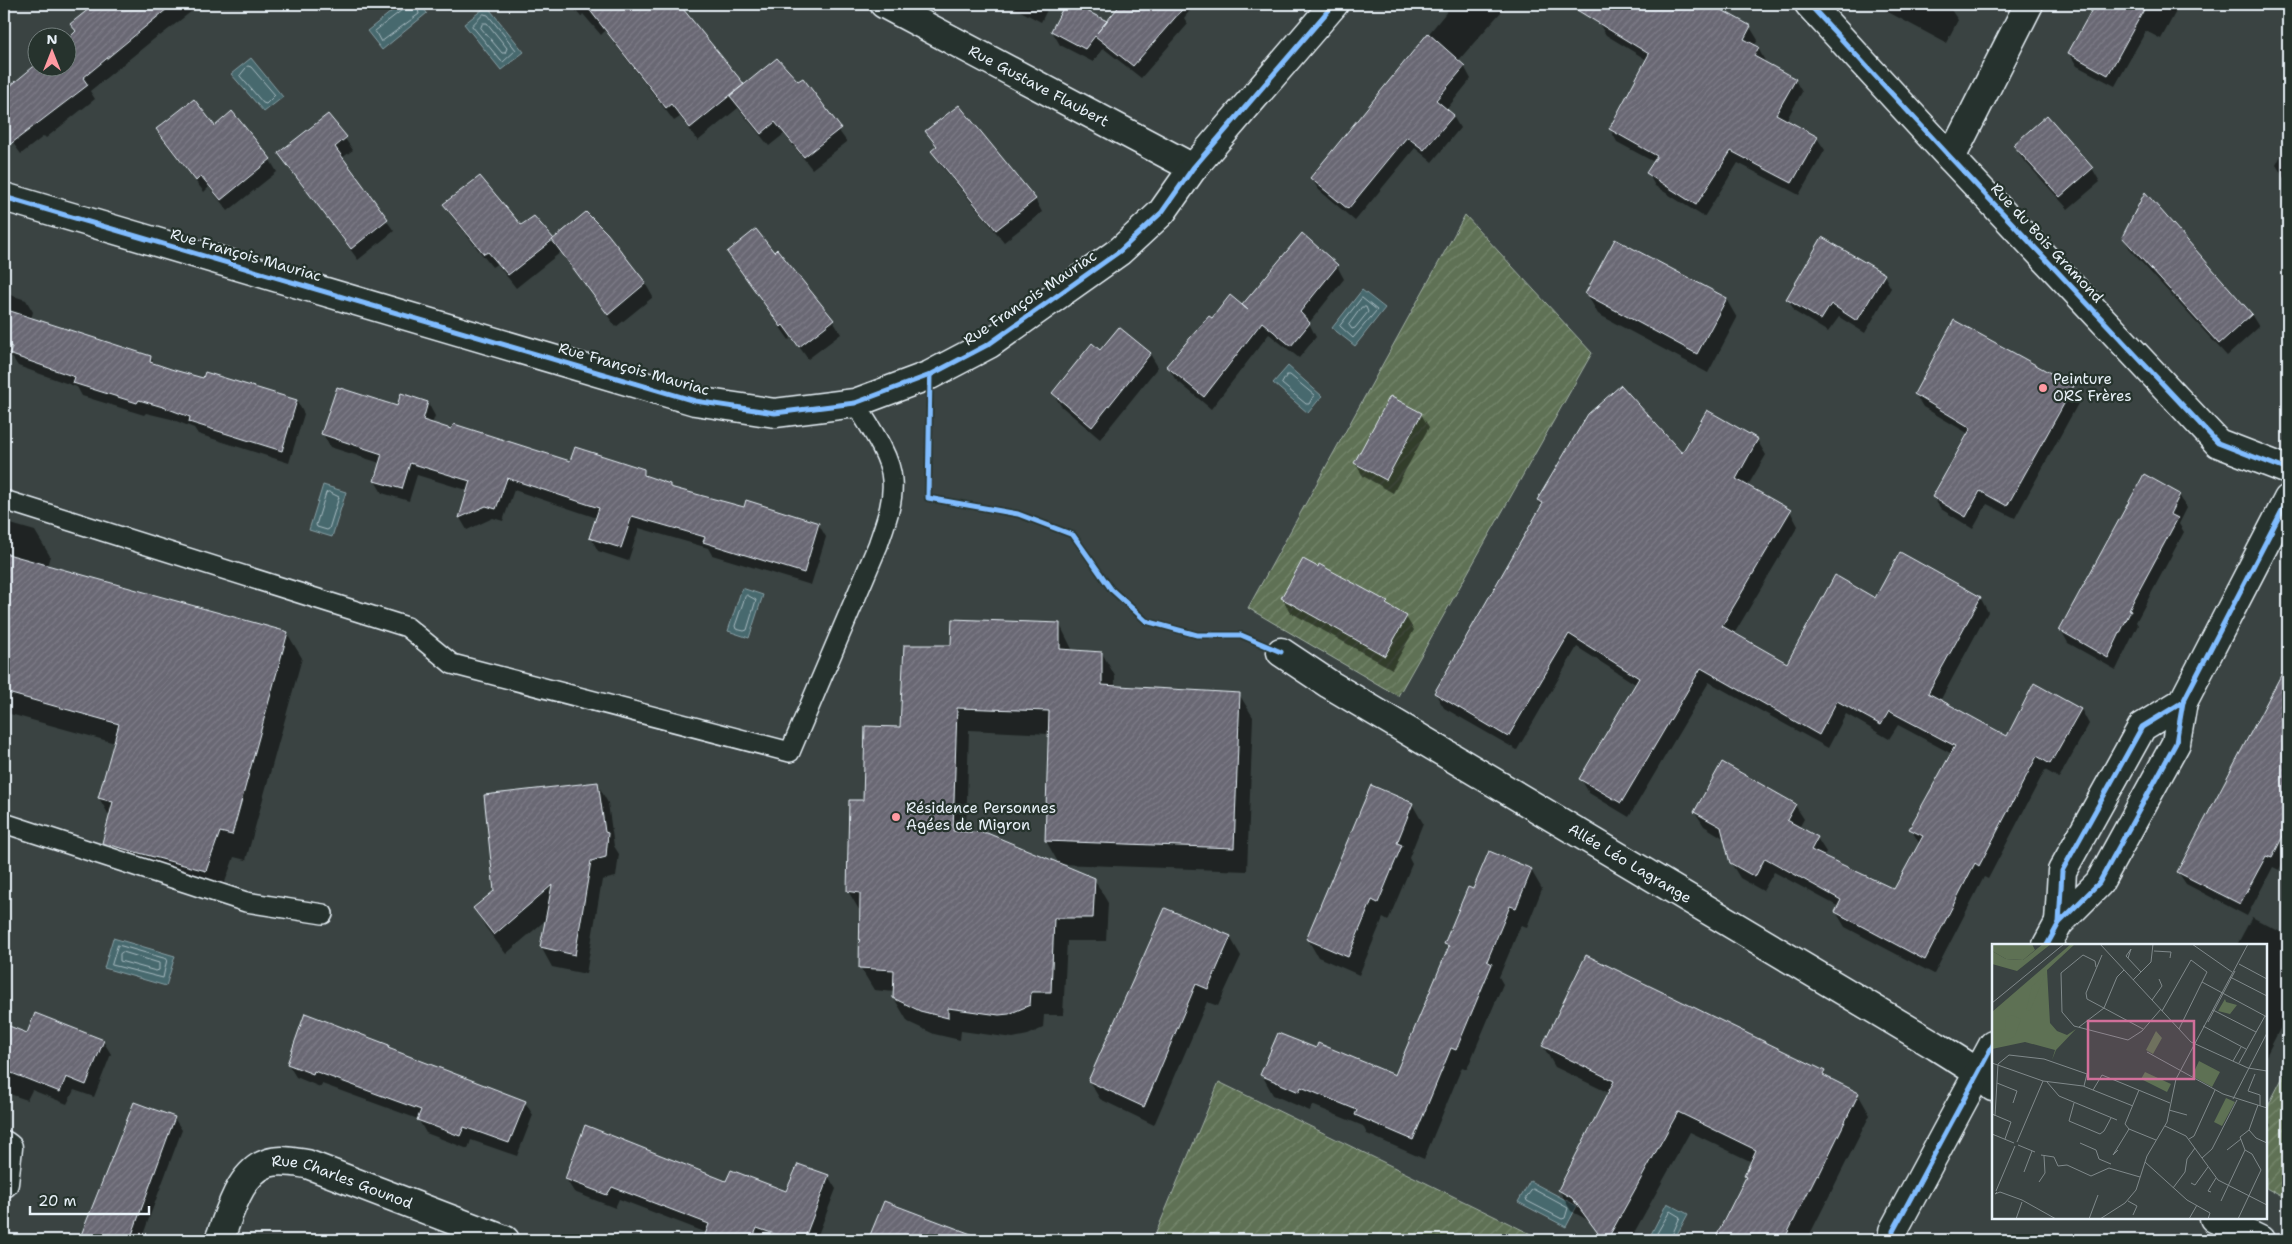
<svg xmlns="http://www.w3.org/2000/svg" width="2292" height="1244" viewBox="0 0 2292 1244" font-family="'Shantell Sans',sans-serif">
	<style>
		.garden { fill: url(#garden-furrows); stroke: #a3b1a6 }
		.water { fill: #47696e; stroke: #879fa5 }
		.shadow { fill: #0007 }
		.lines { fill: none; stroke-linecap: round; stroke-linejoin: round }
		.shore { stroke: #a8bbc1; stroke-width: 1 }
		.building { fill: url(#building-hatch); stroke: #e8f1f8 }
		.lane-casing { stroke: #e8f1f8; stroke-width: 22 }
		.street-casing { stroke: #e8f1f8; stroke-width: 31 }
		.secondary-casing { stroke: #e8f1f8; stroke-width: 31 }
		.lane { stroke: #26332d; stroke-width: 19 }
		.street { stroke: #26332d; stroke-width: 28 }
		.secondary { stroke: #26332d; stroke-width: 28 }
		.cycleway-casing { stroke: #26332d; stroke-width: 8 }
		.cycleway { stroke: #80bcff; stroke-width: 5 }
		.poi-dot { fill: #ff9aa2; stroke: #26332d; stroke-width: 2 }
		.labels { text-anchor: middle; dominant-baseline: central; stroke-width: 4.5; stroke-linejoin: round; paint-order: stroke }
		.street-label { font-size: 15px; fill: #e8f1f8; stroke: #26332d }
		.poi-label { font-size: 15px; fill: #e8f1f8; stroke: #26332d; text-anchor: start }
		.inset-road { fill: none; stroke: #80898b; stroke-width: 1 }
		.view { fill: #d16f9a; fill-opacity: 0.15; stroke: #d16f9a; stroke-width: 2.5 }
		.inset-edge { fill: none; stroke: #e8f1f8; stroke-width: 2.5 }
	</style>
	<defs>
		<pattern id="garden-furrows" width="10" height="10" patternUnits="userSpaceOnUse" patternTransform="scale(1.25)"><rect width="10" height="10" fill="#5e7154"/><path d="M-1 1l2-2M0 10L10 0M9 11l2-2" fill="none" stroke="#75866d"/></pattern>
		<pattern id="building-hatch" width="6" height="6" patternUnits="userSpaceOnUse" patternTransform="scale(1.25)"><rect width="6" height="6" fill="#696773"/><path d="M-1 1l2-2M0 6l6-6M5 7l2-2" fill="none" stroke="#7e7d88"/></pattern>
	</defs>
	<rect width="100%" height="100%" fill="#3a4342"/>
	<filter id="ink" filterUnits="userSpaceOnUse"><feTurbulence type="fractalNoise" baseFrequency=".02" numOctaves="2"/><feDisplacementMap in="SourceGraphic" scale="10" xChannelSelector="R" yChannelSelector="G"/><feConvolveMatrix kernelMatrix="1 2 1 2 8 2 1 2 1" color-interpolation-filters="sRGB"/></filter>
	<g filter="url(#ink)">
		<g class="garden">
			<path d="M1465 215 1592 353 1398 696 1248 608Z"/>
			<path d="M2288 1067V1200L2266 1188V1110Z"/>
			<path d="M1219 1082 1543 1240H1153Z"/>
		</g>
		<g class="water">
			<path d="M401 4H420L427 13 382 50 367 31Z"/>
			<path d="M487 6 524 52 501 70 464 24Z"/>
			<path d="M251 58 283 97 264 112 231 74Z"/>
			<path d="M1362 290 1385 308 1355 346 1332 328Z"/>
			<path d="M1288 366 1322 396 1308 413 1273 383Z"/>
			<path d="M323 485 346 492 332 537 309 530Z"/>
			<path d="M742 588 763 595 749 638 728 631Z"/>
			<path d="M113 938 175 956 166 986 104 968Z"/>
			<path d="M1530 1181 1577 1206 1566 1227 1518 1202Z"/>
			<path d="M1667 1203 1688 1214 1674 1240H1648Z"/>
		</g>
		<g class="shadow">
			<path d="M97 4H201L160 36 159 35 90 91 95 99 46 138 44 136 21 154 4 131V100L38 68H68V40L77 33 72 24Z"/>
			<path d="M570 4H622L649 42 685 13 744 87 798 83 802 80 847 142 812 169 784 134 769 146 738 108 698 141 680 117 674 121 605 31 601 35 583 14 581 17Z"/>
			<path d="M1007 4H1050L1041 22Z"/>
			<path d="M1066 4H1070L1107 23 1123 4H1195L1184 18 1188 24 1141 78 1103 48 1093 62 1060 45 1052 31Z"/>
			<path d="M1453 4H1508L1458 61 1464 66 1471 79 1446 110 1453 116 1460 128 1432 162 1415 148 1355 221 1319 190 1311 178Z"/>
			<path d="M1608 4H1711L1750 27 1758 40 1754 46 1758 48 1765 61 1764 63 1795 80 1802 92 1786 121 1817 138 1825 150 1799 195 1738 163 1704 217 1655 186 1648 173 1654 162 1617 142 1610 129 1647 60 1606 35 1598 22Z"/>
			<path d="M1882 4H1947L1958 20 1946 43 1886 11Z"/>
			<path d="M2096 4H2180L2161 39 2146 31 2115 86 2077 66 2069 53Z"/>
			<path d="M232 113 270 160 277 172 228 211 209 187 204 192 164 141 157 129 215 127Z"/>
			<path d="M328 115 353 150 342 158 394 231 358 260 280 154Z"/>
			<path d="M927 131 1035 199 1042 212 1004 242 940 164 933 151 937 147Z"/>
			<path d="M2288 142V181L2284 178 2276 165Z"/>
			<path d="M2014 145 2092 168 2100 182 2068 209 2022 158Z"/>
			<path d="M445 205 521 227 553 239 645 283 653 297 616 327 561 252 516 288 497 264 492 267 453 218Z"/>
			<path d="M2123 237 2251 314 2259 327 2227 356 2131 251Z"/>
			<path d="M777 251 833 321 841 334 808 359 792 337 789 340 728 253 774 254Z"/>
			<path d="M1337 266 1344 279 1309 323 1316 337 1299 358 1269 334 1211 409 1175 379 1168 366 1212 319 1246 310 1243 305Z"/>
			<path d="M1884 275 1891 288 1865 333 1839 317 1828 332 1795 312 1788 299Z"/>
			<path d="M4 293 26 300 33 312 31 319 150 357 155 364 203 380 297 401 304 414 289 463 198 434 194 428 171 419 146 413 144 415 82 396 77 387 18 366 12 357 4 354Z"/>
			<path d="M1587 294 1726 299 1737 318 1708 373 1598 314Z"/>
			<path d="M1100 352 1150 354 1158 367 1100 439 1061 406 1053 393Z"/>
			<path d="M2073 387 2080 400 2015 518 1987 504 1973 529 1941 509 1933 497 1969 434 1923 407 1915 394Z"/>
			<path d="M428 403 435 416 432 424 571 462 643 470 648 478 669 485 671 488 744 509 747 501 819 525 826 537 811 585 712 555 708 548 639 528 628 561 598 551 591 538 597 518 514 490 503 521 493 518 467 530 460 518 469 491 417 475 409 501 382 493 375 481 380 463 330 447 323 434 398 407Z"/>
			<path d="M1707 411 1757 440 1766 455 1747 487 1790 511 1798 526 1734 634 1788 665 1876 599 1980 597 1988 612 1940 701 2008 737 2081 709 2089 724 2059 778 2045 770 1988 879 1984 877 1934 974 1845 927 1836 912 1839 907 1774 872 1763 891 1740 878 1731 863 1725 839 1704 826 1695 812 1795 805 1804 819 1799 828 1817 838 1826 852 1823 857 1895 890 1919 843 1911 829 1952 754 1898 725 1889 739 1846 714 1828 748 1709 682 1629 817 1589 793 1581 779 1637 685 1577 647 1517 750 1444 708 1435 693 1542 507 1538 500 1682 455Z"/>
			<path d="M1421 414 1429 427 1393 493 1363 476 1355 463Z"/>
			<path d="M2179 495 2187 508 2179 524 2184 532 2136 622 2138 625 2116 670 2068 643 2061 630Z"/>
			<path d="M4 522 35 531 50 556 47 566 287 633 302 658 246 860 234 857 220 896 118 868 103 842 110 817 99 798 115 743 10 714 4 703Z"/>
			<path d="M1282 598 1387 603 1390 608 1406 617 1414 630 1392 669 1290 612Z"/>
			<path d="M1060 625 1073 651 1102 653 1115 676V687L1239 694 1253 717 1247 871 1059 864 1046 841 1049 734 969 730 966 833 1094 879 1108 903 1106 941H1067L1063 1015H1044L1043 1028 1028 1035 1013 1038 961 1031 960 1040 934 1034 908 1022 894 998V992L874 990 860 967 861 913 848 891 864 801 902 728 952 646Z"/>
			<path d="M2288 666V774L2279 792 2288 797V851L2279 870 2273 867 2247 916 2186 884 2178 872Z"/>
			<path d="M597 783 608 803 614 846 619 854 616 877 602 880 586 974 552 967 541 947 547 919 506 954 486 928 475 909 496 891Z"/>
			<path d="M1412 804 1423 823 1409 858 1412 864 1388 921 1383 918 1359 975 1318 957 1307 938Z"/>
			<path d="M1531 870 1542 889 1527 927 1521 925 1499 977 1503 984 1467 1069 1462 1067 1424 1159 1367 1134 1363 1126 1312 1105 1310 1111 1273 1095 1262 1075 1316 1050 1396 1077 1449 951 1445 944 1469 888 1474 890Z"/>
			<path d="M2252 917 2288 936V1013L2266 1056V945H2237Z"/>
			<path d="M1230 937 1241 956 1218 1006 1207 1002 1154 1125 1100 1099 1089 1081Z"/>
			<path d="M1586 957 1824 1072 1828 1079 1858 1094 1870 1115 1807 1240H1715L1747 1178 1745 1176 1752 1162 1690 1132 1630 1240H1625L1571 1211 1559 1190 1609 1093 1555 1067 1543 1046Z"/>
			<path d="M4 1025 28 1034 103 1041 111 1054 94 1097 74 1090 67 1104 32 1090 27 1100 4 1092Z"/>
			<path d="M388 1046 390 1050 525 1102 533 1115 517 1156 471 1140 468 1149 426 1133 418 1119 322 1084 320 1087 296 1077 288 1064Z"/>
			<path d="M2266 1116 2271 1125 2266 1134Z"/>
			<path d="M174 1118 182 1130 141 1240H81Z"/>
			<path d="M828 1176 836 1189 816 1240H706L707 1233 619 1199 615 1208 574 1192 566 1179 787 1192Z"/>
			<path d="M884 1203 952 1228 959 1240H869Z"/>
		</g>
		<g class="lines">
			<g class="shore">
				<path d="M404 4 402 10 375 31 381 42 419 14 417 4"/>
				<path d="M484 14 488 15 516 50 503 62 501 61 472 26Z"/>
				<path d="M483 23H487L507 48 505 53H502L481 28Z"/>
				<path d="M248 66 251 67 275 95 266 104 263 103 240 76Z"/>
				<path d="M1362 298 1377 310 1353 338 1340 326Z"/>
				<path d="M1362 307H1366L1368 312 1355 328 1352 329 1349 325Z"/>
				<path d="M1287 375H1290L1314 395 1309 404H1306L1282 384Z"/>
				<path d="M329 492 339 497 329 529 327 530 317 527 316 525 326 493Z"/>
				<path d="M747 595 756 600 747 630 744 631 736 629 735 626 745 597Z"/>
				<path d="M118 945 167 959 163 978 112 965Z"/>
				<path d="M123 952 159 963V970L156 971 120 961V954Z"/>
				<path d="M1533 1189 1568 1208 1565 1218 1562 1219 1527 1201 1526 1198Z"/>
				<path d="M1653 1240 1670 1211 1680 1217 1670 1240"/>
			</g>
		</g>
		<g class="building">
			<path d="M95 4H173L83 78 88 85 4 149V91L38 63V68H68V39L76 31 70 24Z"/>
			<path d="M585 4H679L744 84 690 128 671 104 666 108Z"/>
			<path d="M1065 4H1073L1107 21 1097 33 1121 4H1187L1133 66 1095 36 1085 49 1051 31Z"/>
			<path d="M1567 4H1711L1751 26 1744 39 1759 47 1754 56 1796 79 1776 114 1818 137 1792 183 1731 151 1696 205 1646 173 1657 156 1609 129 1649 54Z"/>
			<path d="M2095 4H2147L2108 75 2068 53Z"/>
			<path d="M1428 33 1465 66 1436 100 1454 115 1424 150 1407 137 1348 209 1310 178Z"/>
			<path d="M777 58 798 81 803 78 841 128 804 157 775 122 761 134 730 96Z"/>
			<path d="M194 99 215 126 232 111 271 159 221 200 201 176 196 181 156 129Z"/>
			<path d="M959 105 1036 199 996 230 931 151 937 146 925 131Z"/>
			<path d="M328 114 347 137 335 147 388 219 351 249 278 153Z"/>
			<path d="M2047 115 2093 168 2060 197 2013 145Z"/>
			<path d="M480 176 521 225 534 216 554 239 508 275 488 252 484 254 443 204Z"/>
			<path d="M2145 192 2252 314 2219 344 2122 237Z"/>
			<path d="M586 212 607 233 646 283 608 315 552 240Z"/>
			<path d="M756 229 774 252 777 249 834 320 799 347 783 325 781 327 727 252Z"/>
			<path d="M1302 233 1338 265 1300 312 1310 323 1291 346 1262 322 1204 397 1166 366 1209 316 1212 318 1230 295 1248 310 1242 305Z"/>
			<path d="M1822 237 1885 274 1857 321 1831 304 1821 320 1786 299Z"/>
			<path d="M1615 239 1727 298 1697 354 1585 294Z"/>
			<path d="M4 309 151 356 150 362 174 370 203 378 205 372 297 400 282 451 189 422 190 417 163 407 139 400 137 403 73 383 75 377 9 354 12 347 4 344Z"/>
			<path d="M1954 320 2074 386 2007 506 1980 491 1966 517 1932 497 1971 428 1914 394Z"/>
			<path d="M1119 327 1151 353 1092 427 1052 393 1092 343 1100 350Z"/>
			<path d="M1621 385 1682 453 1707 410 1758 439 1736 479 1791 510 1722 626 1787 663 1835 575 1875 598 1900 552 1981 597 1928 693 2007 736 2034 683 2081 709 2050 764 2037 756 1979 866 1975 863 1925 960 1835 912 1841 900 1765 858 1755 877 1730 863 1721 827 1694 812 1722 762 1796 804 1787 820 1818 837 1811 850 1894 889 1923 836 1909 829 1955 746 1889 711 1881 725 1837 701 1819 735 1701 668 1621 803 1579 779 1639 678 1569 634 1508 737 1434 693 1543 503 1537 500 1588 414Z"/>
			<path d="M337 387 397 406 401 393 428 402 423 420 451 429 454 424 570 461 575 447 644 469V475L670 484V487L744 507 746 500 819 523 804 573 703 542 705 537 632 516 621 548 589 538 599 508 507 478 496 509 486 506 459 518 470 481 410 463 402 489 374 481 382 454 321 434Z"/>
			<path d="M1390 396 1422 413 1386 480 1354 463Z"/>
			<path d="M2144 474 2180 494 2170 514 2178 518 2129 609 2131 610 2108 658 2059 630Z"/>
			<path d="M4 553 288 632 232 835 220 832 206 871 102 843 113 802 98 798 119 724 4 692Z"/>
			<path d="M1303 559 1318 567 1319 564 1388 602 1386 604 1407 616 1385 656 1281 598Z"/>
			<path d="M952 619 1060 623V649L1102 652V685L1240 693 1234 848 1045 841 1049 711 957 708 953 831 987 833 1095 878 1093 918H1054L1051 992H1031L1030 1005 1009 1014 999 1015 948 1008V1018L920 1011 893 998 894 970 859 968 860 893 847 891 849 800H863L865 726 900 727 904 645H951Z"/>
			<path d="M2288 662V826L2272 858 2266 856 2240 904 2177 872Z"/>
			<path d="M598 782 605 832 608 833 606 857 591 861 575 955 540 947 552 885 494 935 473 908 494 891 484 795Z"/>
			<path d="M1371 785 1413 803 1397 843 1402 845 1378 903 1372 900 1348 957 1306 939Z"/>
			<path d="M1489 851 1532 869 1516 908 1510 906 1487 961 1492 964 1456 1050 1451 1048 1413 1140 1355 1115 1357 1110 1301 1087 1299 1092 1260 1075 1278 1033 1316 1048 1318 1043 1395 1075 1449 946 1444 944 1468 887 1473 889Z"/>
			<path d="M1165 908 1231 936 1208 989 1196 984 1144 1107 1088 1081Z"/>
			<path d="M1586 955 1825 1071 1823 1075 1859 1093 1819 1175 1817 1174 1784 1240H1714L1746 1177 1744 1176 1756 1150 1678 1112 1607 1240H1603L1572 1198 1558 1190 1614 1081 1542 1046Z"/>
			<path d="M35 1013 104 1040 86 1085 66 1077 60 1092 4 1070V1024L27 1033Z"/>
			<path d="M305 1013 389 1045 388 1048 526 1101 509 1143 464 1127 460 1136 417 1120 421 1110 314 1071 313 1074 287 1064Z"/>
			<path d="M134 1102 175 1117 130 1240H79Z"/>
			<path d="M585 1125 726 1181 731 1170 786 1191 798 1164 829 1175 804 1240H792L757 1228 752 1240H703L709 1224 612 1187 607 1195 565 1179Z"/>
			<path d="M884 1201 979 1237V1240H868Z"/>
		</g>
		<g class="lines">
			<g class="lane-casing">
				<g id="lane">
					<path d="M4 500 407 627 452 664 790 752 878 545C885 524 894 502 892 480 891 456 868 424 855 403"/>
					<path d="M4 823 246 902 323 914"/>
				</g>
			</g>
			<g class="street-casing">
				<g id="street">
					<path id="s1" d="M884 4 1193 168"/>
					<path d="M1809 4 1951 158 2218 443 2288 470"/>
					<path d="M1951 158 2029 4"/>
					<path d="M4 197 695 401 775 413 855 403 930 375 989 344 1120 251 1162 212 1193 168 1334 4"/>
					<path id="s2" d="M1281 652 1329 684 1936 1046 1979 1073 1993 1087"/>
					<path d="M4 1145 8 1148 4 1183"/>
					<path d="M2214 1218 2260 1240"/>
					<path id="s3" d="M219 1240C229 1216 239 1172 268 1163 280 1159 294 1162 307 1164L505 1240"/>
				</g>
			</g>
			<g class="secondary-casing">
				<g id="secondary">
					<path d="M2059 923 2062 871 2142 727 2183 702"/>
					<path d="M2047 945 2059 923 2099 883 2176 743 2183 702 2288 499"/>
					<path d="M1893 1240V1231L1993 1045"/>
				</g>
			</g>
			<use href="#lane" class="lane"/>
			<use href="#street" class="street"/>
			<use href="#secondary" class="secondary"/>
			<g class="cycleway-casing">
				<g id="cycleway">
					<path d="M1809 4 1951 158 2218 443 2288 470"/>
					<path d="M4 197 695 401 775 413 855 403 930 375 989 344 1120 251 1162 212 1193 168 1334 4"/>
					<path d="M930 375 928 498 1018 514 1073 535 1111 589 1146 621 1197 635H1241L1281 652"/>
					<path d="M2059 923 2062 871 2142 727 2183 702"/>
					<path d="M2047 945 2059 923 2099 883 2176 743 2183 702 2288 499"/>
					<path d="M1893 1240V1231L1993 1045"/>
				</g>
			</g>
			<use href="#cycleway" class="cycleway"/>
		</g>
	</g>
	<g class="poi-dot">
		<circle cx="2043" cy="388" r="5"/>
		<circle cx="896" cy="817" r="5"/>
	</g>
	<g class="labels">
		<g class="street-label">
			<text stroke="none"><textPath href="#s1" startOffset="175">Rue Gustave Flaubert</textPath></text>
			<text transform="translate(2047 243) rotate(47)">Rue du Bois Gramond</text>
			<text transform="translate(246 255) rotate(16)">Rue François Mauriac</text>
			<text transform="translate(1030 298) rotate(-34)">Rue François Mauriac</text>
			<text transform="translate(634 369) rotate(16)">Rue François Mauriac</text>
			<text stroke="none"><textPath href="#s2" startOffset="408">Allée Léo Lagrange</textPath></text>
			<text stroke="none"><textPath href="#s3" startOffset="172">Rue Charles Gounod</textPath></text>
		</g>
		<g class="poi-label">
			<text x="2053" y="379">Peinture<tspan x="2053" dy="17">ORS Frères</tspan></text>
			<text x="906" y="808">Résidence Personnes<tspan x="906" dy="17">Agées de Migron</tspan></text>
		</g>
	</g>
	<g transform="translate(1992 944)">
		<rect width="275" height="275" fill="#3a4342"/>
		<path d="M0 0H40L43 6 31 16 14 15 0 7ZM79 0H83L55 26 58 79 65 87 75 91 84 85 64 106 60 116 63 106 33 98 0 105V68ZM233 55 234 58 245 61 238 70 226 67ZM234 154 243 158 230 182 222 178Z" fill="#5e7154"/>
		<path d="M51 0H59L25 27 0 20V7L14 15 31 16ZM54 29 38 66 34 67 40 42ZM20 71 29 75 23 92 9 100 0 101V85L13 86 14 73Z" fill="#5e7154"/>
		<path d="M164 87 170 94 161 110 154 106ZM207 117 228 128 220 143 200 132ZM153 128 179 140 175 148 149 135Z" fill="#5e7154"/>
		<path class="inset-road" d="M108 0 199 98 256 124 275 127M200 0 240 28M162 7 179 8 178 14M110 11 94 49 95 55 151 85M136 14 139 5 134 12 149 28M247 20 275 35M104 23 103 17 91 11 69 29 70 68 82 82 136 96 150 87 169 65M238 33 275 52M141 36 159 18 161 0M160 56 170 42 167 35M0 59 72 0M221 66 264 88M170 67 199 16 215 28 210 38 275 73M216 78 243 27M211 82 254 105M87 83 112 64 125 33 132 26M187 85 210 38M155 108 231 150 275 164M241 117 249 103M0 119 51 137 91 142 141 162M247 119 273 72M6 120 17 111 52 115 95 130 92 142M263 130 256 147 268 151V162M55 138 67 152 125 176M5 139 25 147 21 159M101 146 110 131 178 159M241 155 275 89M82 159 77 177 108 190 112 187 119 174M177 166 195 171M0 170 19 178 13 195M3 172 6 120M173 182 194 192 226 236 275 261M137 185 133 180 147 146M137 185 164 196M257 186 264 194 275 199M0 190 22 199M197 195 202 192 223 146M25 198 51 137M88 199 104 206 107 215 119 220M26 201 43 208M126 206 121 211 137 185M235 206 249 195M49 211 62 213 66 222 75 221 99 232 117 224M210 214 220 205 245 156M153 218 195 256 218 269 216 275M117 224 148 233M32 228 40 207M47 238 53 229 52 212M199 239 203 241 216 223M181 244 193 228 195 215 203 204M4 247 23 202M5 248 3 250 8 248 30 256 64 275M219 248 216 247 224 234M136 257 145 262 141 271M229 257 253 206 248 193 257 186 266 161M24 275 30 258M97 275 106 251M108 275 133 259 144 246 155 212 175 178 184 135 256 0M197 275 205 261M246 275 269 226 260 210 253 206"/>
		<path class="view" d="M96 77H202V135H96Z"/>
		<rect width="275" height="275" class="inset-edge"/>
	</g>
	<rect width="2292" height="1244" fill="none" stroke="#26332d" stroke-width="20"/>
	<rect x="10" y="10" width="2272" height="1224" fill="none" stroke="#e8f1f8" stroke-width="2" filter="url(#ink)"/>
	<g transform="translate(52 52)"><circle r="24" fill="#26332d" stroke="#747f7e"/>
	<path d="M0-4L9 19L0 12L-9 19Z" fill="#ff9aa2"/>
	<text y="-8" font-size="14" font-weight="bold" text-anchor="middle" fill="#e8f1f8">N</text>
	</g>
	<path d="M30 1206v8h119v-8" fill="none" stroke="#e8f1f8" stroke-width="2.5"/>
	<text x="38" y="1206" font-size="15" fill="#e8f1f8" stroke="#26332d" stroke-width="4" paint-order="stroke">20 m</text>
</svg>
